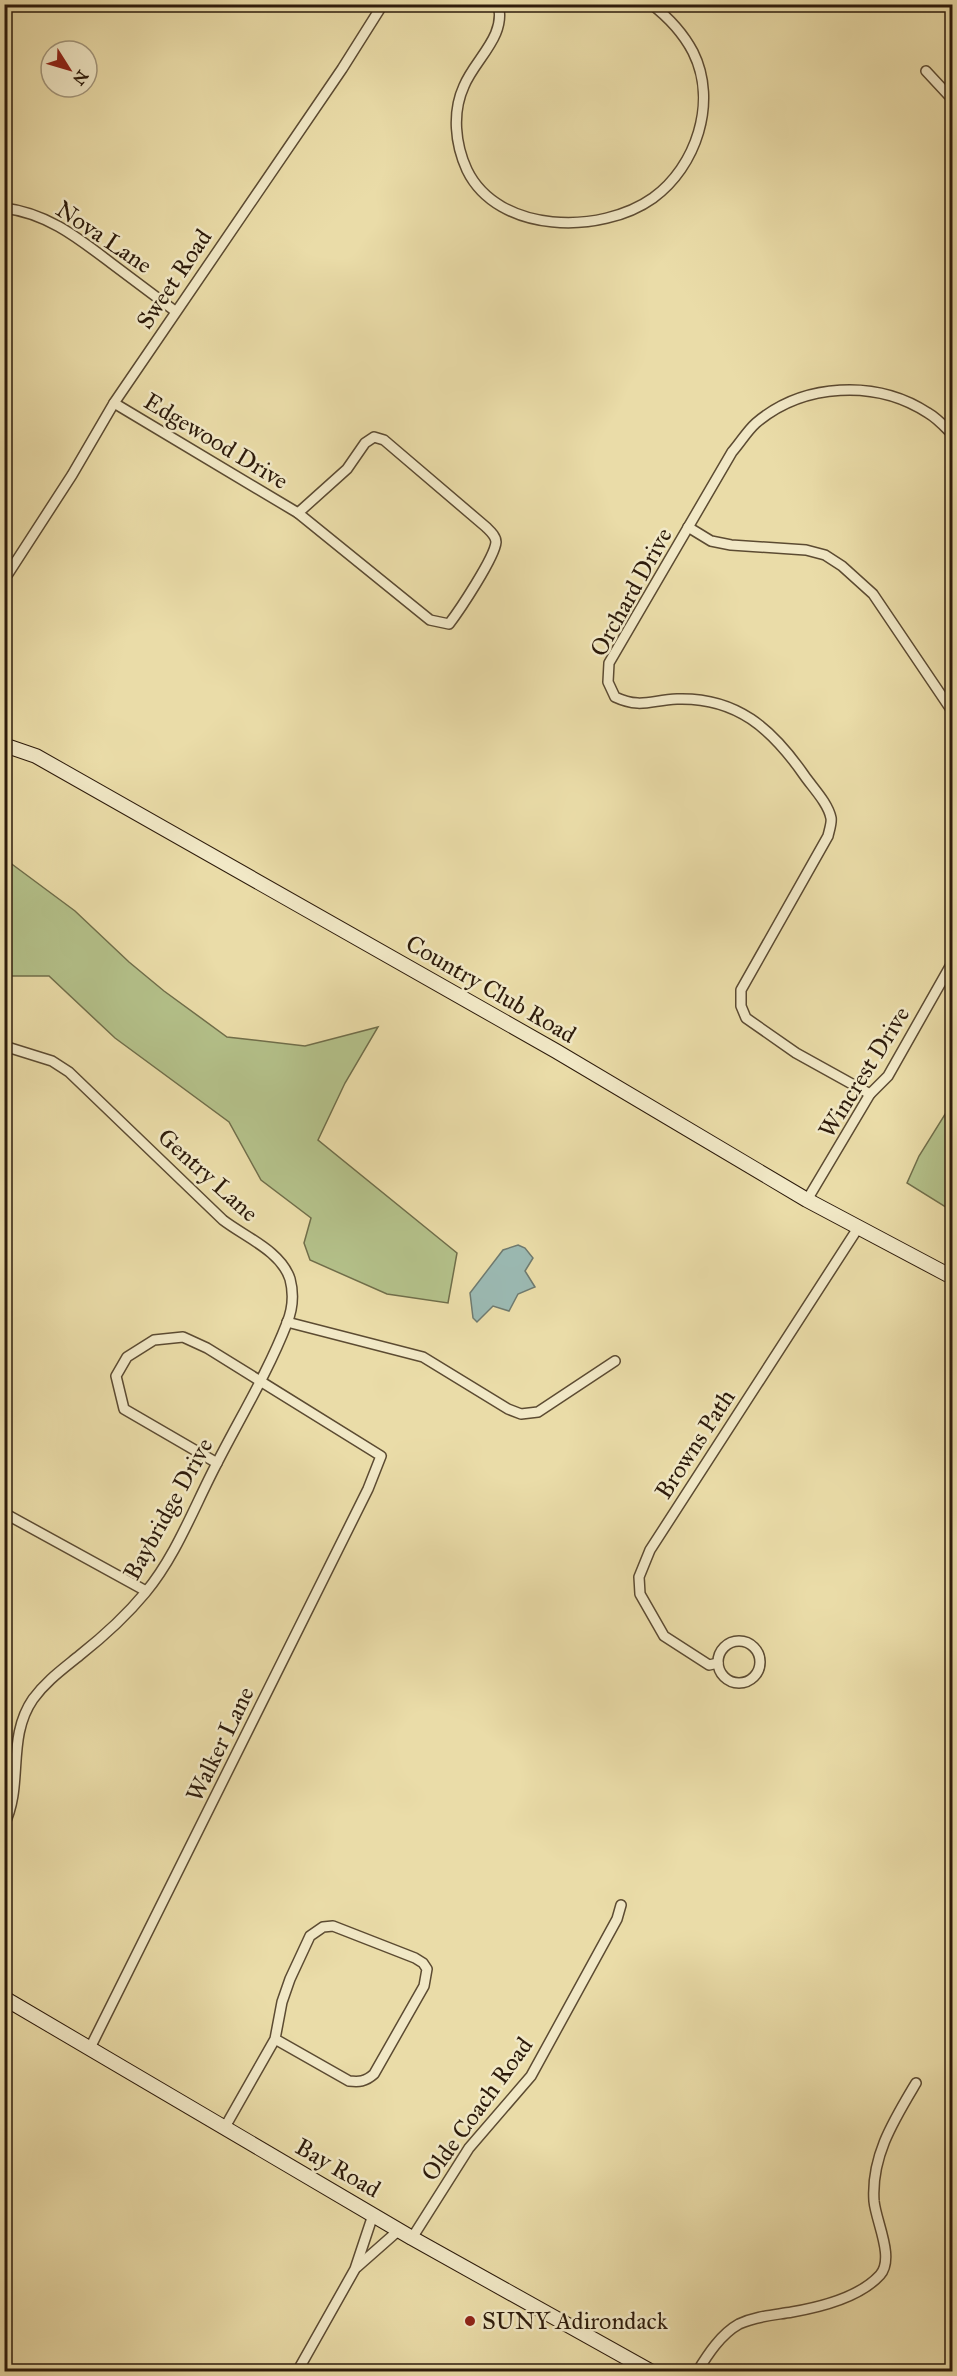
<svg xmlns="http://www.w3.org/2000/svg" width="957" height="2376" viewBox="0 0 957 2376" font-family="'IM FELL Great Primer',serif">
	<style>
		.green { fill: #b4c18a; stroke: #706e4a; stroke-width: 1.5 }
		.water { fill: #9bb9b2; stroke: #6f7a6f; stroke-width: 1.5 }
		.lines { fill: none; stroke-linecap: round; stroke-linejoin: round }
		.street-casing { stroke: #5c4b32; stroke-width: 12 }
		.secondary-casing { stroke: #2d1b0b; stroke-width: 16 }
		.street { stroke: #f1e8c6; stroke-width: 9 }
		.secondary { stroke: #f1e8c6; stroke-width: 14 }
		.poi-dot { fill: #8f2418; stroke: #f1e8c6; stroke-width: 2 }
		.labels { text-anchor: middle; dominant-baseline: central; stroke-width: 5; stroke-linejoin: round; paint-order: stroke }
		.street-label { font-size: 24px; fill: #2d1b0b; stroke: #f1e8c6 }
		.poi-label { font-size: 24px; fill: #2d1b0b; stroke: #f1e8c6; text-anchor: start }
	</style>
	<rect width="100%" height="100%" fill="#eadca8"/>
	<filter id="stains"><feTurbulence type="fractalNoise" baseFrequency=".00333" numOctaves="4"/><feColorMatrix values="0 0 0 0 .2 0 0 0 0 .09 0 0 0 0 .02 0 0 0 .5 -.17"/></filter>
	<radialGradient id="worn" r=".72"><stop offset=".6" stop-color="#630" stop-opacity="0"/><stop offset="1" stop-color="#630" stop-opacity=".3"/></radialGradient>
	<g class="green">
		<path d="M5 859 75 911 129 962 164 991 227 1037 305 1046 378 1027 345 1083 318 1140 457 1253 448 1303 387 1294 310 1260 304 1243 311 1218 261 1180 229 1122 115 1038 49 976H5Z"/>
		<path d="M952 1103V1211L907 1183 919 1156Z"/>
	</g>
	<path class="water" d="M518 1245 525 1248 533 1258 525 1271 535 1287 518 1294 509 1311 493 1306 477 1322 473 1318 470 1293 503 1250Z"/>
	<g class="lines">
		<g class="street-casing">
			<g id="street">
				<path d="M498 4C507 36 475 59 464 86 452 112 455 144 467 170 498 234 601 235 653 198 696 167 718 102 693 52 683 33 668 17 651 4"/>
				<path d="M926 71 952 99"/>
				<path d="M4 208C47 213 78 238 111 263 132 279 154 295 175 311"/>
				<path d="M114 403 298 513"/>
				<path d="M374 437 384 440 486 527C490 531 496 536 496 542 495 557 459 611 449 624L430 620 298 513 347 469 365 443Z"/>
				<path d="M688 527 711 541 731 545 806 550 825 555 842 566 873 594 952 711"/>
				<path d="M4 580 72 475 114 403 342 69 383 4"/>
				<path d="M4 1046 52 1061 69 1072 223 1220C245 1237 281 1251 290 1279 294 1294 293 1308 287 1323 268 1372 240 1418 216 1465 194 1507 176 1556 145 1593 126 1616 104 1636 80 1655 63 1669 46 1681 33 1699 6 1738 24 1785 4 1825"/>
				<path d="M870 1094 796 1053 746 1018 741 1006V990L828 836C829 831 832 823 831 818 828 803 813 788 804 775 772 729 737 697 677 699 651 700 641 709 615 697L608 682 609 663 732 452C740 443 747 431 756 423 803 383 876 379 928 413 937 418 945 427 952 434"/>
				<path d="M807 1200 870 1094 888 1076 952 963"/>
				<path d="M287 1322 423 1357 508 1409 521 1414 538 1412 615 1361"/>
				<path d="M4 1513 146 1591"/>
				<circle cx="739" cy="1662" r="21"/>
				<path d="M718 1663 709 1665 664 1636 640 1594 639 1577 650 1550 858 1228"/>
				<path d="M90 2048 368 1489 381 1456 207 1348 183 1337 154 1340 127 1357 116 1376 124 1409 217 1463"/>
				<path d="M225 2127 275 2039 282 2002 290 1979 310 1936 323 1927 333 1926 415 1958 423 1963 427 1969 424 1986 374 2074C365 2082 359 2082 349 2081L275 2039"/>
				<path d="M412 2238 469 2148 531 2076 617 1919 621 1905"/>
				<path d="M357 2267 399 2230"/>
				<path d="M297 2372 355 2269 373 2215"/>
				<path d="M697 2372C708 2354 721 2334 739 2324 756 2316 775 2315 792 2312 821 2307 860 2297 880 2275 895 2258 876 2222 874 2201 871 2156 894 2120 916 2083"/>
			</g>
		</g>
		<g class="secondary-casing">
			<g id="secondary">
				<path d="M4 745 36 756 556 1051 807 1200 952 1277"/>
				<path d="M4 1998 412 2238 652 2372"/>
			</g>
		</g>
		<use href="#street" class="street"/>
		<use href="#secondary" class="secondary"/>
	</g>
	<circle class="poi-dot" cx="470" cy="2321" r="6"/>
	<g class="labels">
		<g class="street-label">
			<text transform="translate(104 237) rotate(34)">Nova Lane</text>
			<text transform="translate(174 279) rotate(-56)">Sweet Road</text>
			<text transform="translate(216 441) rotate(31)">Edgewood Drive</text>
			<text transform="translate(631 592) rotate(-61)">Orchard Drive</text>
			<text transform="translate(491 989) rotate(30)">Country Club Road</text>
			<text transform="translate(864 1072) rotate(-58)">Wincrest Drive</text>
			<text transform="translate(208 1175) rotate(42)">Gentry Lane</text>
			<text transform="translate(695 1444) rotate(-57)">Browns Path</text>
			<text transform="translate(168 1509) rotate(-61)">Baybridge Drive</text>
			<text transform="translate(220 1744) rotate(-64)">Walker Lane</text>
			<text transform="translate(477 2109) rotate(-54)">Olde Coach Road</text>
			<text transform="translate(338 2168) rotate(30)">Bay Road</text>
		</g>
		<g class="poi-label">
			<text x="482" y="2321">SUNY Adirondack</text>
		</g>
	</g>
	<rect width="957" height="2376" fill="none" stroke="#eadca8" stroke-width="24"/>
	<rect x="6" y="6" width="945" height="2364" fill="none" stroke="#2d1b0b" stroke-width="3"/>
	<rect x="12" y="12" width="933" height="2352" fill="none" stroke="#2d1b0b" stroke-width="1.5"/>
	<g transform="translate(69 69) rotate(127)"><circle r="28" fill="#f1e8c6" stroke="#a3967b" stroke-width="1.5"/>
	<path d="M0-4.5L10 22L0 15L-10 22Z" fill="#8f2418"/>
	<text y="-9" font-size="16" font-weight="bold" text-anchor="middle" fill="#2d1b0b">N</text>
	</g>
	<rect width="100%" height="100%" filter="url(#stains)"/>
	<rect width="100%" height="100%" fill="url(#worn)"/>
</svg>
